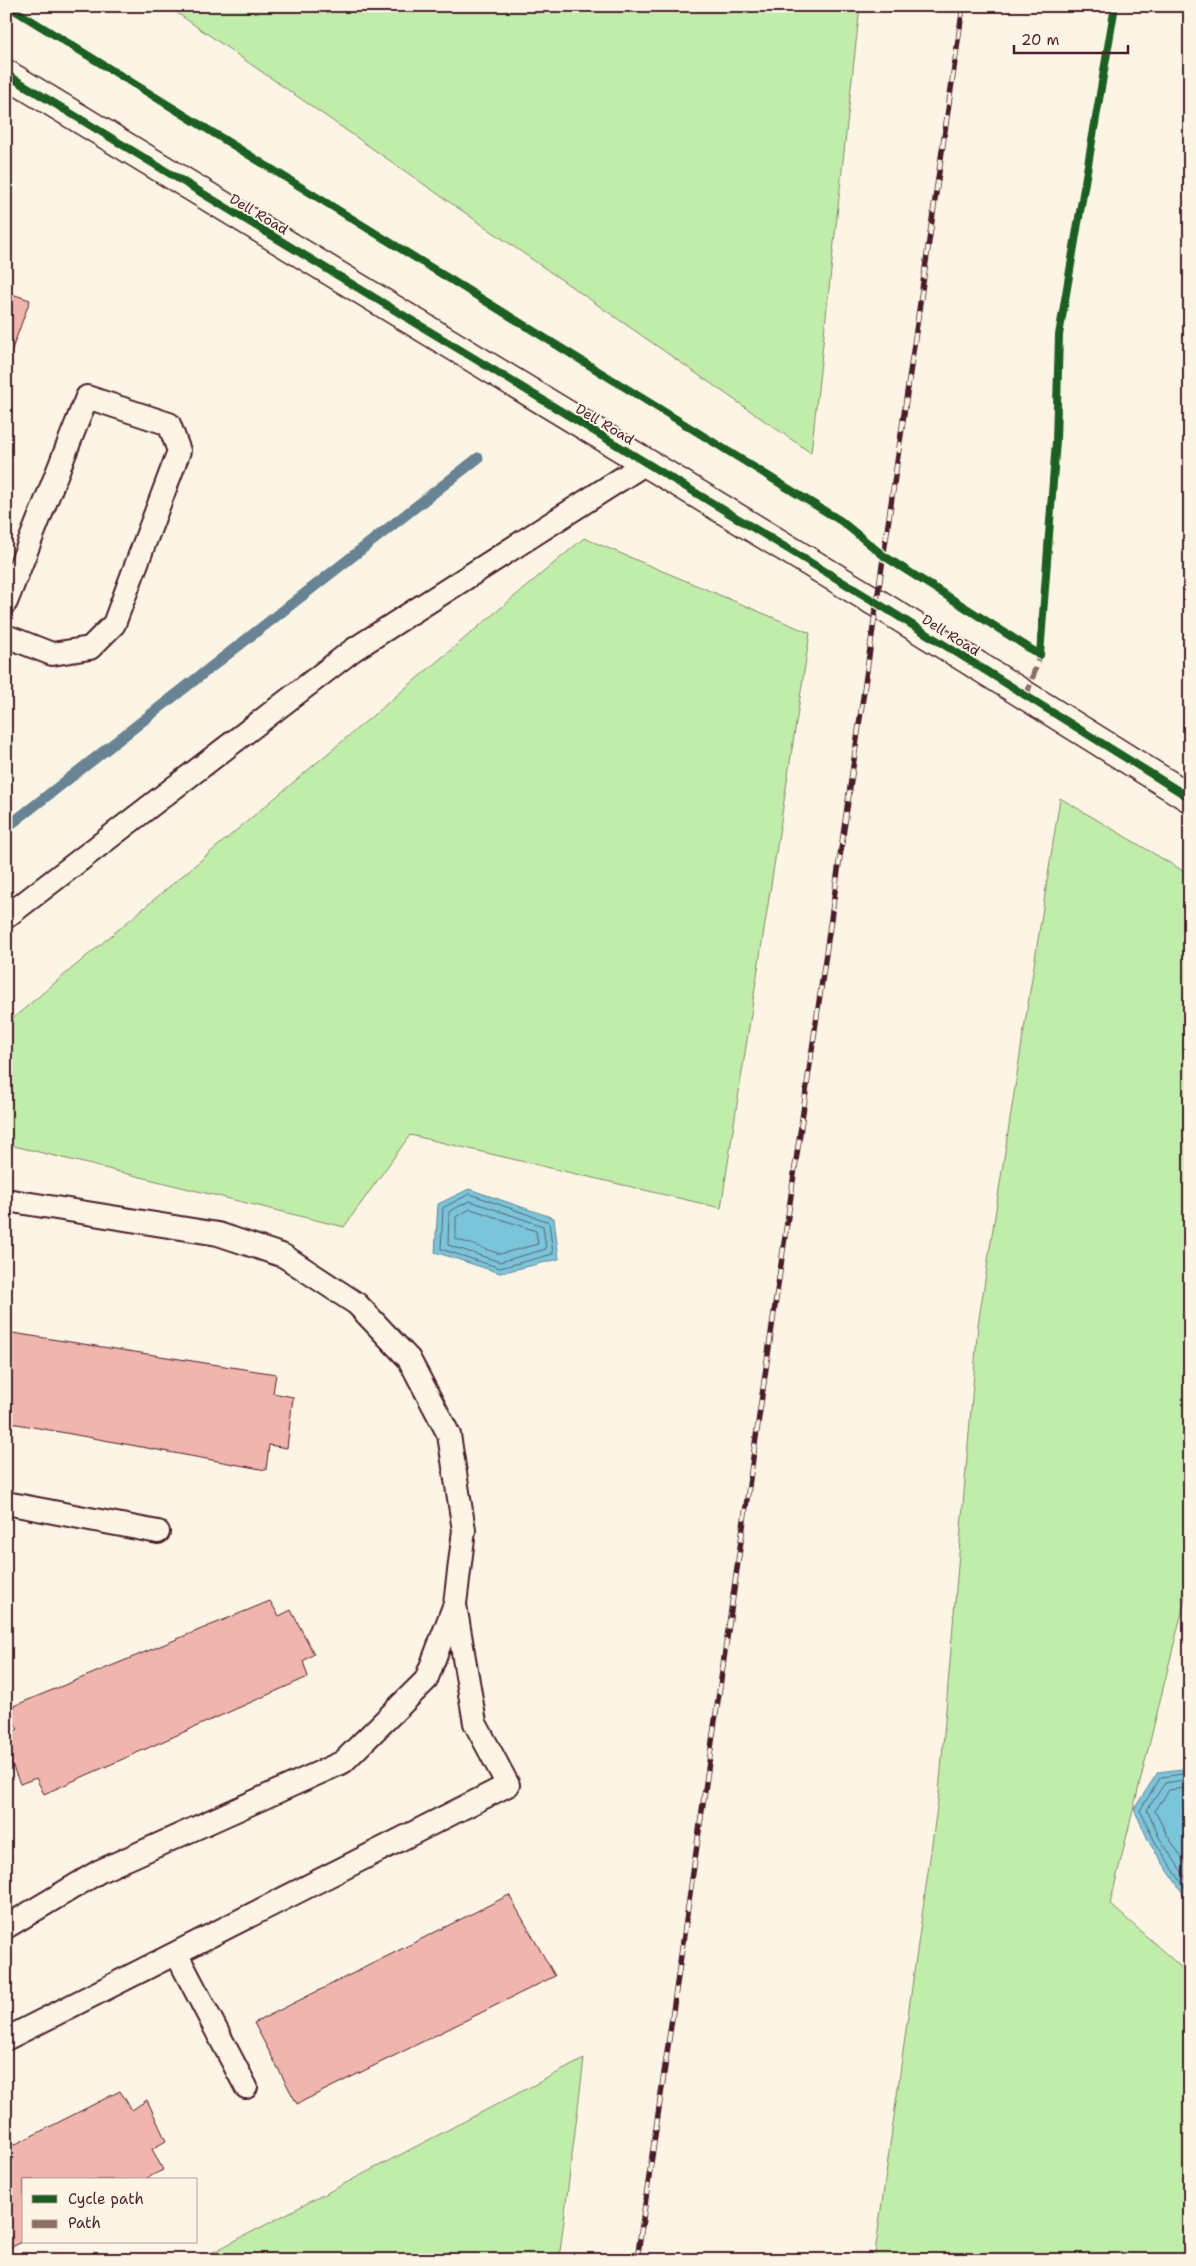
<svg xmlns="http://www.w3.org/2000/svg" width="1196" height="2266" viewBox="0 0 1196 2266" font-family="'Shantell Sans',sans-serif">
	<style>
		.green { fill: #c1edaa; stroke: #86866a }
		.water { fill: #7ac5da; stroke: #678394 }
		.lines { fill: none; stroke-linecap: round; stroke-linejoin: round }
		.shore { stroke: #5d6171; stroke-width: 1 }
		.stream { stroke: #678394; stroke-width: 11 }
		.building { fill: #f0b5ad; stroke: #4a1f2b }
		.service-casing { stroke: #4a1f2b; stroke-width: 26 }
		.minor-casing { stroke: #4a1f2b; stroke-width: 31 }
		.service { stroke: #fcf5e5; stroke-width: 22 }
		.minor { stroke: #fcf5e5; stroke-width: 28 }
		.rail-casing { stroke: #4a1f2b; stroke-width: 5.5 }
		.rail { stroke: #fcf5e5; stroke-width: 4; stroke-dasharray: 11; stroke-linecap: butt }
		.quiet { stroke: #8d6e63; stroke-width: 6; stroke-dasharray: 12 6; stroke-linecap: butt }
		.cycleway-casing { stroke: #fcf5e5; stroke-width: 11 }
		.cycleway { stroke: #1b5e20; stroke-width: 8 }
		.labels { text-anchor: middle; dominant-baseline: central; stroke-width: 4; stroke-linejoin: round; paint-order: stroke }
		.street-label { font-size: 14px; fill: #4a1f2b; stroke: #fcf5e5 }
	</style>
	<rect width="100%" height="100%" fill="#fcf5e5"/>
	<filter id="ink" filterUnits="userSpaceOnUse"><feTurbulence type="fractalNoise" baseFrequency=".02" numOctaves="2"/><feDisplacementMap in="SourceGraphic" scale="10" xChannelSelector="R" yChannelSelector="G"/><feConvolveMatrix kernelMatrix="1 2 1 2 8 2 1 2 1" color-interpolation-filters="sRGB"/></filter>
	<g filter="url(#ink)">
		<path class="green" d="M167,6H860L811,453Z
			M584,538L810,633L721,1208L410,1135L344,1227L6,1144V1024Z
			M1060,798L1190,875V1579L1110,1904L1190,1975V2260H874L939,1793L978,1325Z
			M584,2059L559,2260H198Z"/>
		<path class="water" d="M469,1189L554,1218L559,1259L500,1273L435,1252L438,1204Z
			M1190,1768V1904L1150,1844L1134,1809L1158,1772Z"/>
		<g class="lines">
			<path class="shore" d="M470,1194L549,1222L553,1254L500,1268L441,1249L443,1208Z
				M470,1201L543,1226L546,1249L500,1262L448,1245L449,1212Z
				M471,1209L536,1231L538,1244L500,1254L456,1239V1217Z
				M1190,1773L1161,1777L1140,1810L1155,1842L1190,1895
				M1190,1779L1165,1783L1147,1810L1160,1839L1190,1884
				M1190,1787L1169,1790L1155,1811L1167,1835L1190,1870"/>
			<path class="stream" d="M6,828L478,458"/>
		</g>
		<path class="building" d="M6,292L30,300L6,366Z
			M6,1332L276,1374L273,1393L293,1397L287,1448L269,1445L266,1470L6,1422Z
			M270,1601L279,1616L291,1610L314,1654L303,1661L308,1677L44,1794L36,1778L20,1784L6,1750V1736L18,1729L6,1712V1709Z
			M509,1895L555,1976L297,2104L254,2023Z
			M120,2091L132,2110L147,2100L166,2141L152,2149L163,2170L143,2180H24V2241L6,2250V2149Z"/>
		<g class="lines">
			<defs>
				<path id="service" d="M6,602L87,397L169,424L179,451L114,624L90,648L52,654L6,636
					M6,917L353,650L646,463
					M6,1200L218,1234L284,1256L357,1304L409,1359L449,1435L464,1530L455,1604L426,1680L343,1762L100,1871L6,1927
					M6,1503L158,1532
					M176,1953L246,2087
					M6,2039L508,1785L475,1723L455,1605"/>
				<path id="minor" d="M6,74L877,603L1190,798"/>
			</defs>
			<use href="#service" class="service-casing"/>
			<use href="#minor" class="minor-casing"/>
			<use href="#service" class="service"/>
			<use href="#minor" class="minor"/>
			<defs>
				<path id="rail" d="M637,2260L963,6"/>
			</defs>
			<use href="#rail" class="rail-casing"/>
			<use href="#rail" class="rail"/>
			<path class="quiet" d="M1026,696L1040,655"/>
			<defs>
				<path id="cycleway" d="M8,6L841,521L884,556L1040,655L1056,441L1059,335L1115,6
					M6,74L877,603L1190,798"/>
			</defs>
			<use href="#cycleway" class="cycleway-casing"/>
			<use href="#cycleway" class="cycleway"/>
		</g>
	</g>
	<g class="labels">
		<g class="street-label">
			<text transform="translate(259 214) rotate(31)">Dell Road</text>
			<text transform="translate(605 424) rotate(31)">Dell Road</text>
			<text transform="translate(951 635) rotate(32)">Dell Road</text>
		</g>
	</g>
	<rect width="1196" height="2266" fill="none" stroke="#fcf5e5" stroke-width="25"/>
	<rect x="12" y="12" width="1171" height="2241" fill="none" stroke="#4a1f2b" stroke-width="2" filter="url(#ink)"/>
	<rect x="22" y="2178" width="175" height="65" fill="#fcf5e5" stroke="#b59f9b"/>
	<rect x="32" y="2195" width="25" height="8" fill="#1b5e20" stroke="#b59f9b"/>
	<text x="68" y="2204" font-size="15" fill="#4a1f2b">Cycle path</text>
	<rect x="32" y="2220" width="25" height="8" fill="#8d6e63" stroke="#b59f9b"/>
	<text x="68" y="2228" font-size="15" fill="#4a1f2b">Path</text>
	<path d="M1014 45v8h114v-8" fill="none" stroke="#4a1f2b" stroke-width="2.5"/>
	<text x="1021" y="45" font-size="15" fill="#4a1f2b" stroke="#fcf5e5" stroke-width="4" paint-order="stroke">20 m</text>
</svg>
